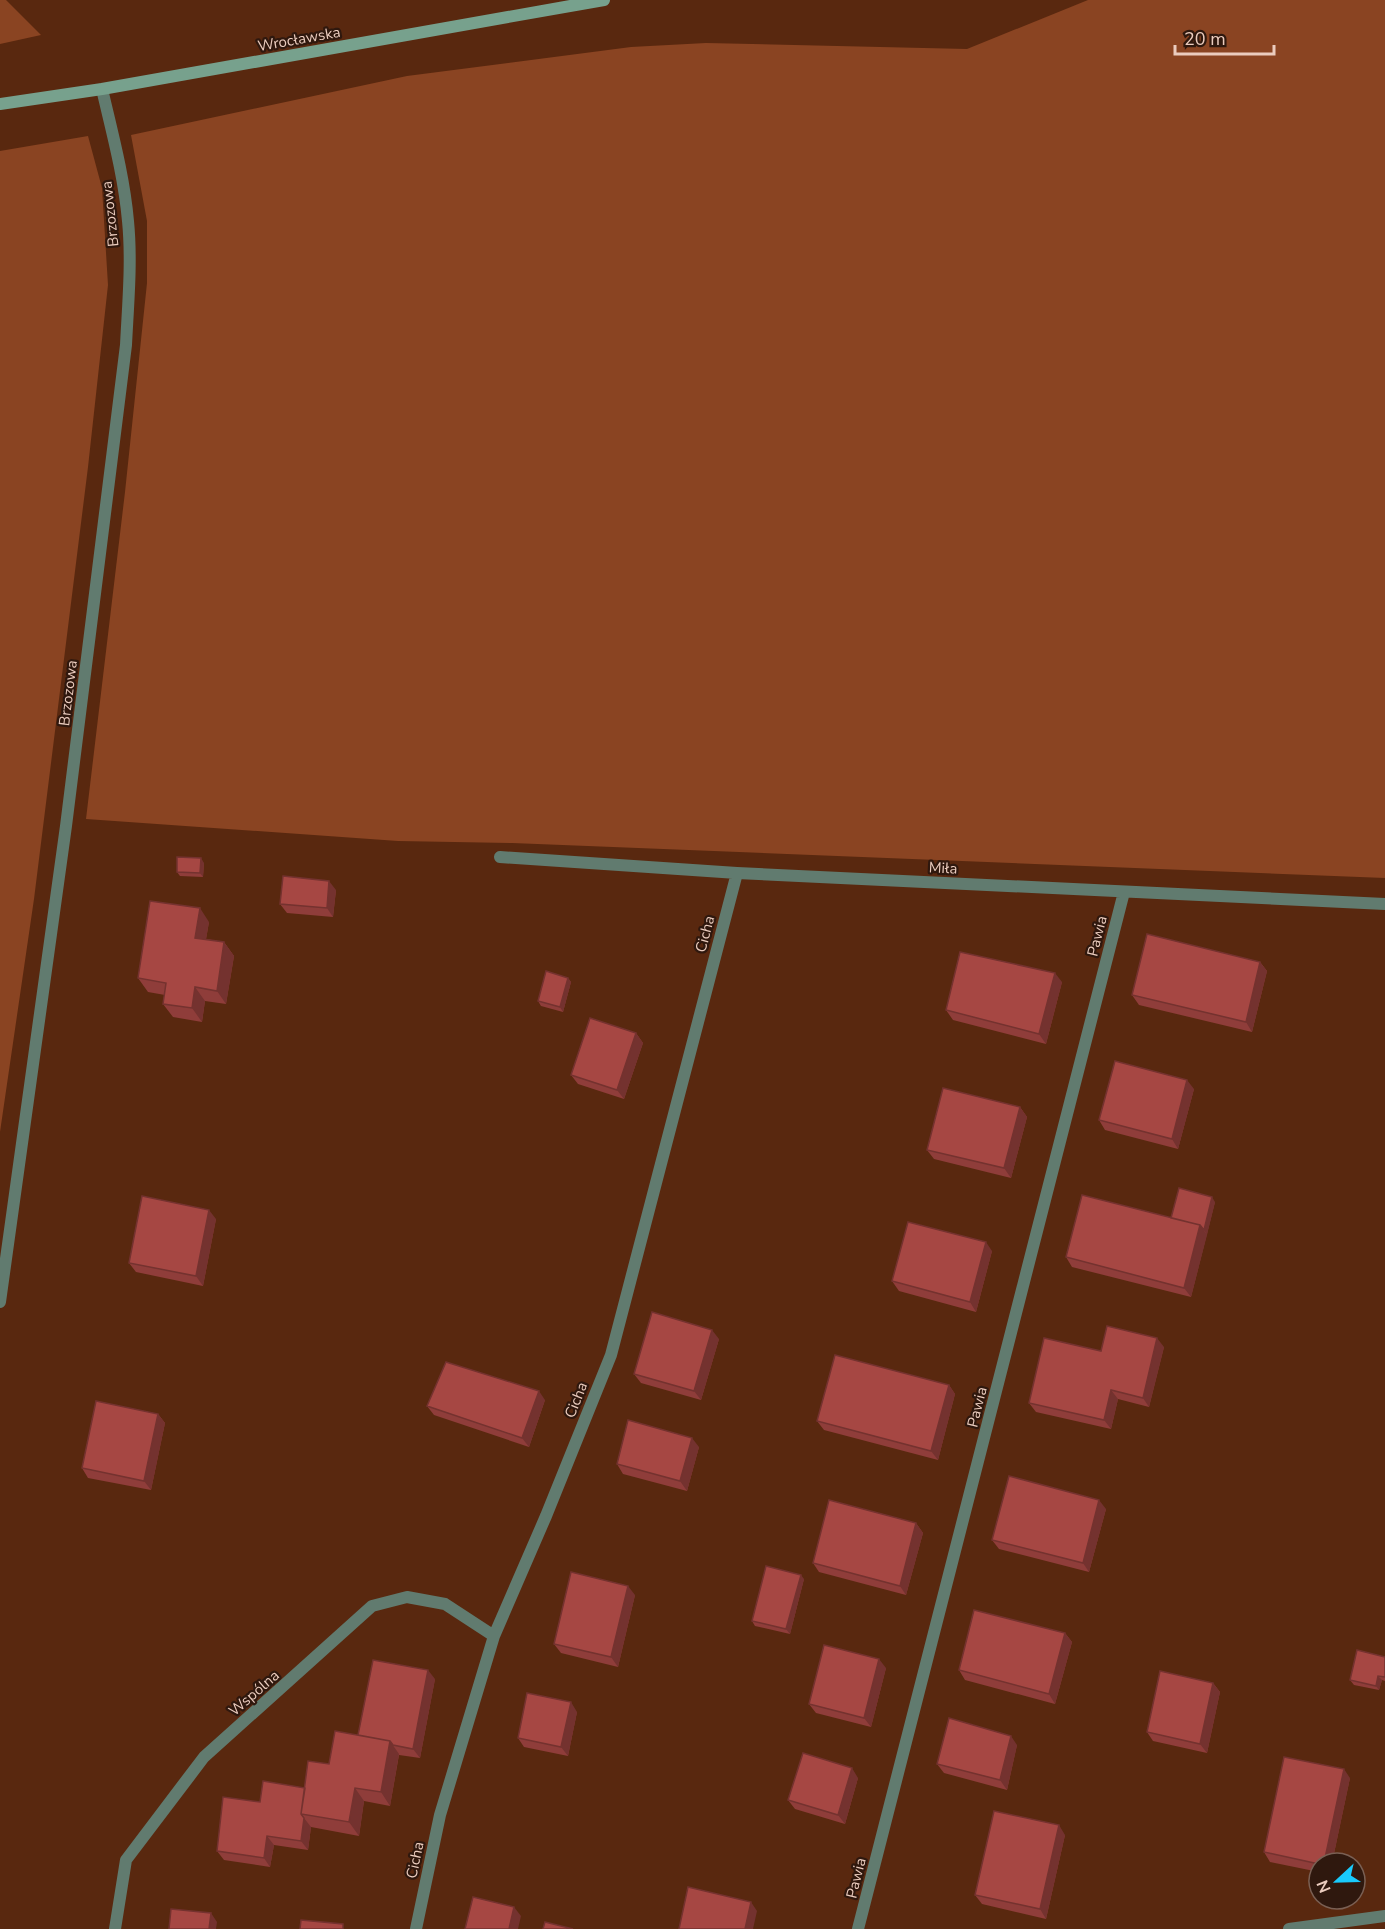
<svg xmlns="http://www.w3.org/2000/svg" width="1385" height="1929" viewBox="0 0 1385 1929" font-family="'Nunito Sans',sans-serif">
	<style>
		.green { fill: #8a4422 }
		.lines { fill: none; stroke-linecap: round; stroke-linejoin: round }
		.minor { stroke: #617b6f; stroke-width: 12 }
		.secondary { stroke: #77a18d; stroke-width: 12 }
		.wall { fill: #8f3d3a }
		.shaded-wall { fill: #74322f }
		.building { fill: #a64743; stroke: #74322f; stroke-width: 1.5 }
		.labels { text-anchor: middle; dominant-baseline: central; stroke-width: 4.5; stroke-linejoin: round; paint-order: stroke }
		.street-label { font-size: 15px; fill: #ebccbe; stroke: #2f180e }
	</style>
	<rect width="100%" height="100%" fill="#59280f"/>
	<path class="green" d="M0,0H6L41,35L0,44Z
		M1088,0H1385V878L512,843L398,841L86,819L125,492L147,283V221L131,135L407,76L631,47L706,43L967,49Z
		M88,136L102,188L108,285L88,467L34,899L0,1132V151Z"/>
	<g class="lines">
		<path class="minor" d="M500,857L737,873L1385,904
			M0,1302L66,826L126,345C128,304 132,262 128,221C124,176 112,132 102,89
			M115,1929L126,1860L204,1757L372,1606L407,1597L445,1604L494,1636
			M416,1929L440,1815L494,1636L546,1516L611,1355L737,873
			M858,1929L1124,892
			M1289,1929L1385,1916"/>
		<path class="secondary" d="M0,104L102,89L604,0"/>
	</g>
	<path class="wall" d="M204,863L203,877L180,876L177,872Z
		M336,890L333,917L287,913L280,904Z
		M209,922L206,939L224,942L234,956L226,1004L205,1001L202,1022L173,1017L163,1004L165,995L148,992L138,978Z
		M1260,962L1267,971L1252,1032L1139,1005L1132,995Z
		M568,978L571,982L563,1012L541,1006L538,1001Z
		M1062,982L1046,1044L953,1020L946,1010Z
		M636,1033L643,1043L624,1099L578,1084L571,1075Z
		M1194,1089L1178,1149L1105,1130L1099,1120Z
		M1020,1107L1027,1117L1011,1178L934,1159L927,1150Z
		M1215,1202L1191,1297L1072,1267L1066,1257Z
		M216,1219L203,1286L136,1272L129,1263Z
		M992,1251L976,1312L899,1291L892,1281Z
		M719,1339L701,1400L641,1383L634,1374Z
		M1164,1347L1149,1407L1118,1399L1111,1429L1036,1412L1029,1403L1101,1351Z
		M949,1385L955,1394L938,1460L824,1430L817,1421Z
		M545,1400L529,1447L434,1415L427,1406Z
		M158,1414L165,1423L151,1490L88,1478L82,1468Z
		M699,1447L687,1491L623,1474L617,1464Z
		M1106,1509L1089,1572L999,1549L992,1540Z
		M916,1523L923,1533L906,1595L819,1572L813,1563Z
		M804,1579L790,1634L755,1626L752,1621Z
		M635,1595L618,1667L561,1653L554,1644Z
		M1065,1633L1072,1642L1055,1704L965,1680L959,1670Z
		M1385,1657V1681L1382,1680L1379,1690L1354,1685L1350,1680Z
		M886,1668L871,1727L816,1713L809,1704Z
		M435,1679L420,1758L399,1755L390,1806L364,1801L359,1836L311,1827L308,1850L274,1845L270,1867L224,1860L217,1851L260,1802L305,1788L358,1735Z
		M1213,1683L1220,1692L1207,1753L1153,1741L1147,1732Z
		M577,1712L568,1756L524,1747L518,1738Z
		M1017,1745L1007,1790L944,1773L937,1764Z
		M858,1778L845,1824L795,1809L788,1800Z
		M1350,1778L1332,1863H1319V1872L1270,1862L1264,1852Z
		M1065,1835L1046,1919L982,1904L975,1895Z"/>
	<path class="shaded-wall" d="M201,858L204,863L203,877L200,873Z
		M329,881L336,890L333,917L327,908Z
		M200,908L209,922L204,951L195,938Z
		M224,942L234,956L226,1004L217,991Z
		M1260,962L1267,971L1252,1032L1246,1022Z
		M1055,973L1062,982L1046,1044L1039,1034Z
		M568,978L571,982L563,1012L560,1007Z
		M195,987L205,1001L202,1022L192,1008Z
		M636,1033L643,1043L624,1099L617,1090Z
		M1187,1080L1194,1089L1178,1149L1172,1139Z
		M1020,1107L1027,1117L1011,1178L1004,1168Z
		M1212,1197L1215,1202L1207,1235L1204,1230Z
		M209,1210L216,1219L203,1286L196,1276Z
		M1200,1225L1207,1235L1191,1297L1184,1288Z
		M986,1242L992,1251L976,1312L970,1302Z
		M712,1330L719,1339L701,1400L694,1391Z
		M1157,1338L1164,1347L1149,1407L1143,1398Z
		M949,1385L955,1394L938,1460L931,1451Z
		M1111,1390L1118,1399L1111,1429L1104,1420Z
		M539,1391L545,1400L529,1447L522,1438Z
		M158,1414L165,1423L151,1490L144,1481Z
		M692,1438L699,1447L687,1491L680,1481Z
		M1099,1500L1106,1509L1089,1572L1083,1563Z
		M916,1523L923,1533L906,1595L900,1586Z
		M801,1575L804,1579L790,1634L786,1629Z
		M628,1586L635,1595L618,1667L611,1657Z
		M1065,1633L1072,1642L1055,1704L1049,1694Z
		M879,1659L886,1668L871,1727L864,1718Z
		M428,1670L435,1679L420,1758L413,1749Z
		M1378,1676L1382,1680L1379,1690L1376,1686Z
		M1213,1683L1220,1692L1207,1753L1200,1744Z
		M571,1702L577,1712L568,1756L561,1747Z
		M1011,1736L1017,1745L1007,1790L1000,1780Z
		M390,1741L399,1754L390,1806L381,1792Z
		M852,1768L858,1778L845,1824L838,1815Z
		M1344,1769L1350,1778L1332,1863H1324Z
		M355,1788L364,1801L359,1836L349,1822Z
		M304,1818L311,1827L308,1850L301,1841Z
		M1059,1825L1065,1835L1046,1919L1040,1909Z
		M267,1836L274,1845L270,1867L264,1858Z
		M751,1902L757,1911L753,1929H745Z
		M514,1907L521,1916L518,1929H509Z
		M211,1913L217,1922L216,1929H209Z"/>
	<path class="building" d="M177,857L201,858L200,873L177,872Z
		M283,876L329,881L327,908L280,904Z
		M150,901L200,908L195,938L224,942L217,991L195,987L192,1008L163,1004L166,983L138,978Z
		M1147,934L1260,962L1246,1022L1132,995Z
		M960,952L1055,973L1039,1034L946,1010Z
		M546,971L568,978L560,1007L538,1001Z
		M590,1018L636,1033L617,1090L571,1075Z
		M1115,1061L1187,1080L1172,1139L1099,1120Z
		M943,1088L1020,1107L1004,1168L927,1150Z
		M1179,1188L1212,1197L1204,1230L1200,1225L1171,1218Z
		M1082,1195L1200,1225L1184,1288L1066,1257Z
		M142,1196L209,1210L196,1276L129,1263Z
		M908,1222L986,1242L970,1302L892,1281Z
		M652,1312L712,1330L694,1391L634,1374Z
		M1107,1326L1157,1338L1143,1398L1111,1390L1104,1420L1029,1403L1044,1338L1101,1351Z
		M835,1355L949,1385L931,1451L817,1421Z
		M446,1362L539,1391L522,1438L427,1406Z
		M96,1401L158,1414L144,1481L82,1468Z
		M628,1420L692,1438L680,1481L617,1464Z
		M1009,1476L1099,1500L1083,1563L992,1540Z
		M829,1500L916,1523L900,1586L813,1563Z
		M766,1566L801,1575L786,1629L752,1621Z
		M571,1572L628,1586L611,1657L554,1644Z
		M974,1610L1065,1633L1049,1694L959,1670Z
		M824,1645L879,1659L864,1718L809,1704Z
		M1357,1650L1385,1657V1677L1378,1676L1376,1686L1350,1680Z
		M373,1660L428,1670L413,1749L393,1745L390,1741L358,1735Z
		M1160,1671L1213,1683L1200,1744L1147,1732Z
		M527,1693L571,1702L561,1747L518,1738Z
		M949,1718L1011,1736L1000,1780L937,1764Z
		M335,1731L390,1741L381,1792L355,1788L349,1822L301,1814L308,1761L329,1764Z
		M803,1753L852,1768L838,1815L788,1800Z
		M1284,1757L1344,1769L1324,1863H1319V1864L1264,1852Z
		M263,1781L305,1788L301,1814L304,1818L301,1841L267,1836L264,1858L217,1851L223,1797L260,1802Z
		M994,1811L1059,1825L1040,1909L975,1895Z
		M688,1887L751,1902L745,1929H679Z
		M473,1897L514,1907L509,1929H465Z
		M171,1909L211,1913L209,1929H169Z
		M301,1920L343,1924V1929H300Z
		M545,1922L573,1929H543Z"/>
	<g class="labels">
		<g class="street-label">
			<text transform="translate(299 39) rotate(-10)">Wrocławska</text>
			<text transform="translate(110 214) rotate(-96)">Brzozowa</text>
			<text transform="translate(68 693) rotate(-83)">Brzozowa</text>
			<text transform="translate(943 868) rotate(3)">Miła</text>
			<text transform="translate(705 934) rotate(-75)">Cicha</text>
			<text transform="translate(1097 936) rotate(-76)">Pawia</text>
			<text transform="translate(576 1400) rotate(-68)">Cicha</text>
			<text transform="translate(977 1407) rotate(-76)">Pawia</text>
			<text transform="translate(254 1693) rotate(-41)">Wspólna</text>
			<text transform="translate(415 1860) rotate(-78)">Cicha</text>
			<text transform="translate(856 1878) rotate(-76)">Pawia</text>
		</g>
	</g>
	<g transform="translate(1337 1881) rotate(248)"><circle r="28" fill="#2f180e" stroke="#7a6054" stroke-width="1.5"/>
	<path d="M0-4.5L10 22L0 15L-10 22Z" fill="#19cafc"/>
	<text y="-9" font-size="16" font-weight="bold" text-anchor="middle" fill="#ebccbe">N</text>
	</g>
	<path d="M1175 45v9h99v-9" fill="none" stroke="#ebccbe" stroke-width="3"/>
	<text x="1184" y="45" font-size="18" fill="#ebccbe" stroke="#2f180e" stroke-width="4.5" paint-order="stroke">20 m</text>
</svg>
